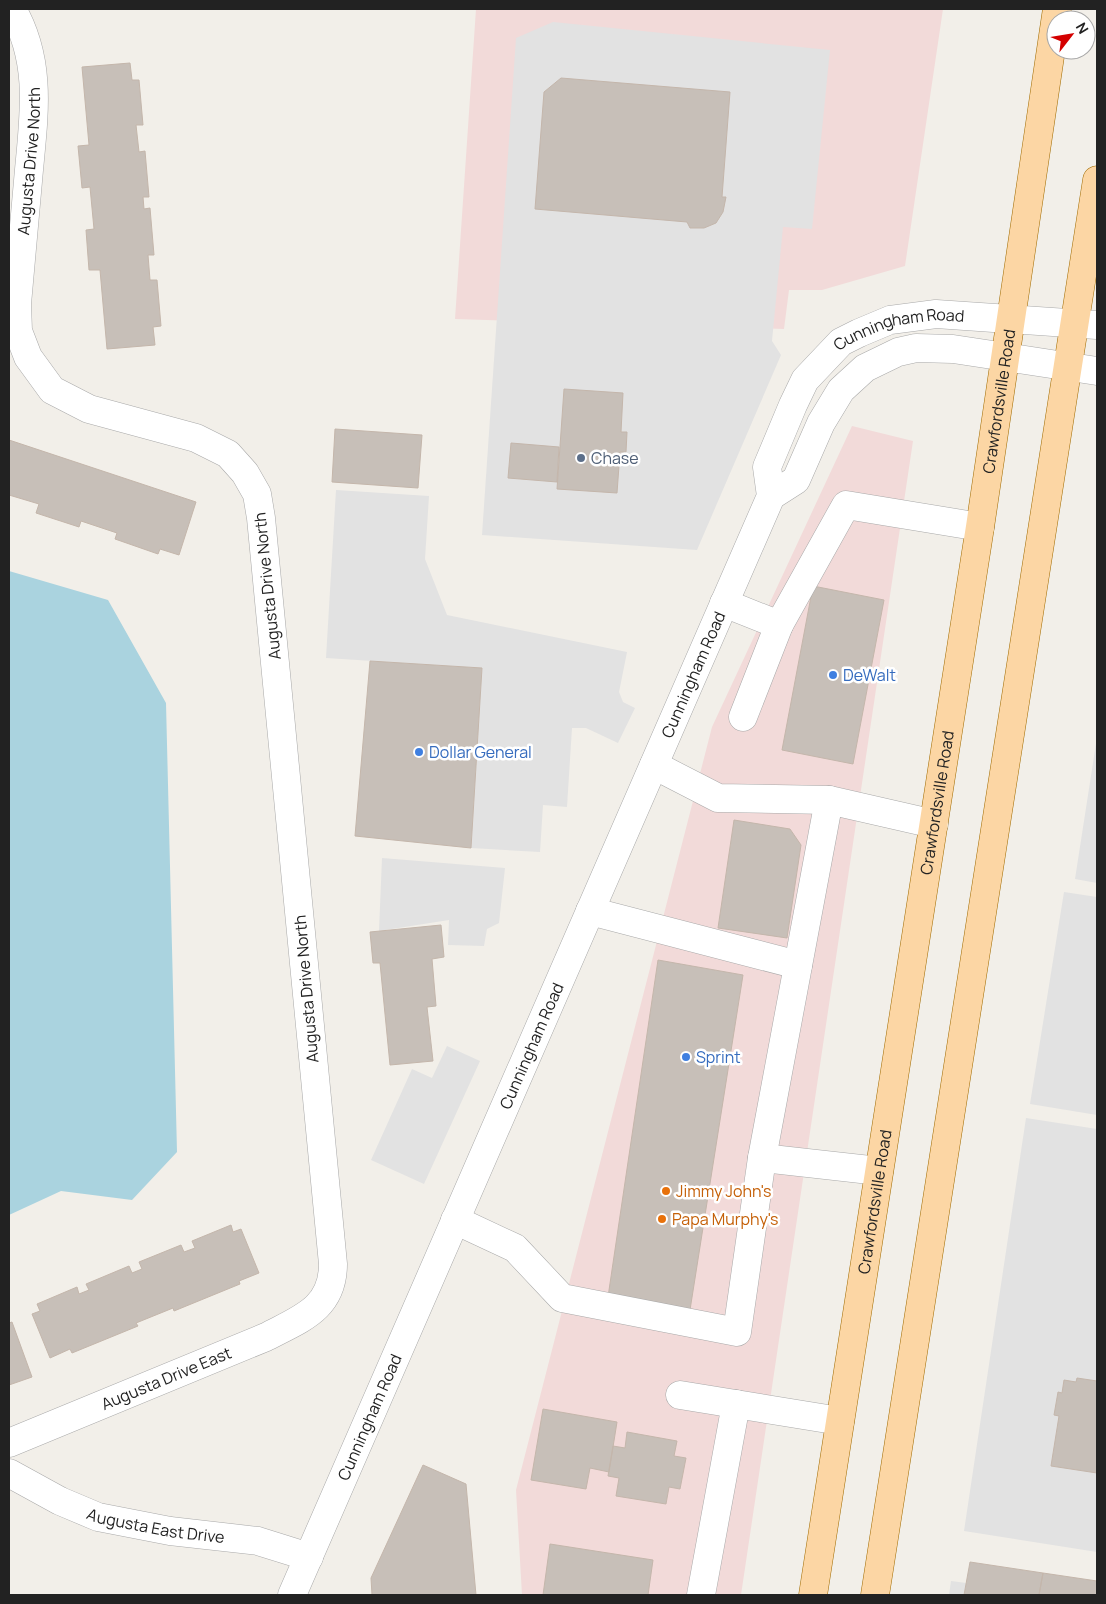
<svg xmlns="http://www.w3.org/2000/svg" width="1106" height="1604" viewBox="0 0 1106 1604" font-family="Manrope,sans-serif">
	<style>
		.commercial { fill: #f2dad9 }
		.parking { fill: #e2e2e2 }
		.water { fill: #aad3df }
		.building { fill: #c7bfb8; stroke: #c4b6ab }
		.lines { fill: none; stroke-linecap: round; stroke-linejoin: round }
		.minor-casing { stroke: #a9a9a9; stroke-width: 29 }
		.major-casing { stroke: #a06b00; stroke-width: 29 }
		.minor { stroke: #fff; stroke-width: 28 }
		.major { stroke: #fcd6a4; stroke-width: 28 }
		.service-dot { fill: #5c6f8a; stroke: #fff; stroke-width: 2 }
		.shop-dot { fill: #3f7fe0; stroke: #fff; stroke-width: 2 }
		.food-dot { fill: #e8710a; stroke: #fff; stroke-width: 2 }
		.labels { text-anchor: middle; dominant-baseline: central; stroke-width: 5; stroke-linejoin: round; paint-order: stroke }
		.street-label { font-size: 16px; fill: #222; stroke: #fff }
		.service-label { font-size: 16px; fill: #4e5e75; stroke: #fff; text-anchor: start }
		.shop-label { font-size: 16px; fill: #366cbe; stroke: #fff; text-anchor: start }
		.food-label { font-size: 16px; fill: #c56008; stroke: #fff; text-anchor: start }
	</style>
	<rect width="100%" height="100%" fill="#f2efe9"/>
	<path class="commercial" d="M476,9H943L905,266L822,290H789L784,329L455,319Z
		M852,426L913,441L741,1595H522L516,1490L712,727Z"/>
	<path class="parking" d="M553,22L830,50L812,229L783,227L772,341L781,355L697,550L482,535L516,38Z
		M336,490L429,496L425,559L447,615L627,652L619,692L623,702L635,708L618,743L586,728H572L567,807L543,805L540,852L471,848L482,668L326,658Z
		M1097,737V883L1075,879Z
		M382,858L505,868L499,923L487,929L484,946L448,945L449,920L379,931Z
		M1064,892L1097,897V1115L1030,1104Z
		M447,1046L480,1061L424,1184L371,1160L412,1069L432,1078Z
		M1026,1118L1097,1129V1552L964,1531Z
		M951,1581L966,1583L964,1595H949Z"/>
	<path class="water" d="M9,571L108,600L166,703L177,1152L132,1200L61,1191L9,1215Z"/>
	<path class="building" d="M130,63L132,80H139L143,125H136L139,152L145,151L149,197H143L144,209L150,208L154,255H148L150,280H157L161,326L153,327L155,345L107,349L100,270H89L86,230L94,229L90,187L82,188L78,146L89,145L82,67Z
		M561,78L730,92L722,197H726L723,212L716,223L704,228H690L687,222L535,209L544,92Z
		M564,389L623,393L621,432H627L626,452H620L617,493L557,489Z
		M335,429L422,435L418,488L332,482Z
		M9,440L196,502L179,555L160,549L158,554L115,539L117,533L81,521L79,527L36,513L39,504L9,495Z
		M511,443L559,447L557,482L508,478Z
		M813,586L884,600L853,764L782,750Z
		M370,661L482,668L471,848L355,836Z
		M734,820L790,829L801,845L787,938L718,928Z
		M441,925L444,957L432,959L436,1006L427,1007L433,1061L390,1065L380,963H373L370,932Z
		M658,960L743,975L690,1310L608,1297Z
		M231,1225L233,1232L241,1229L259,1273L239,1281L240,1284L174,1311L173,1308L136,1323L138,1326L72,1353L70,1349L50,1358L32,1314L40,1311L37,1304L77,1287L79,1294L89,1290L86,1284L129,1266L132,1273L142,1269L139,1262L181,1245L184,1252L195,1248L192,1241Z
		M12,1322L32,1377L9,1385V1323Z
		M1077,1378L1097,1381V1473L1051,1466L1059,1416L1054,1415L1058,1392L1062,1393L1064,1380L1076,1382Z
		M543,1409L617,1422L609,1472L590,1468L586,1489L531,1480Z
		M627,1432L677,1441L674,1456L686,1458L680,1489L669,1487L666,1504L616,1496L619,1478L608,1476L613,1446L625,1448Z
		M423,1465L466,1484L476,1595H372L371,1578Z
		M550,1544L653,1560L648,1595H543Z
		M970,1562L1043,1573L1039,1595H964Z
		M1043,1573L1097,1581V1595H1039Z"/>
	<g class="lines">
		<defs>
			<g id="minor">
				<path d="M771,496L796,480L821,423L841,390L865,368L898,352L916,348L953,349L1097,371"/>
				<path d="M724,603L779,625"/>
				<path d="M743,717L779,625L846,505L980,527"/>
				<path d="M654,765L718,798L829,800"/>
				<path d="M590,911L798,965"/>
				<path d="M879,1171L762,1158L829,800L934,824"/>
				<path d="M455,1220L515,1248L562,1298L737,1332L762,1158"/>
				<path d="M680,1395L840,1421"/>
				<path id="s1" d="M9,1443L266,1337C300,1319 333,1309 333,1264L261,518L257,494L245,473L228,454L196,438L89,409L52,390L28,357L18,331L17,304C21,263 24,222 28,181C33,121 44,64 12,9"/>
				<path id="s2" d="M9,1473L60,1501L98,1517L170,1531L258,1541L309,1557"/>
				<path id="s3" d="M292,1595L771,496L767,467L793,405L805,380L841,342L859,333L890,320L936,314L1097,325"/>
				<path d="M701,1595L736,1404"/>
			</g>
			<g id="major">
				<path id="s4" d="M813,1595L980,527L1057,9"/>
				<path d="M875,1595L1097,180"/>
			</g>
		</defs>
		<use href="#minor" class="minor-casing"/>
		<use href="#major" class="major-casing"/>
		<use href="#minor" class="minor"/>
		<use href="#major" class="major"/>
	</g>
	<circle class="service-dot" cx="581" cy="458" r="5"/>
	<g class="shop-dot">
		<circle cx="833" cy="675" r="5"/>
		<circle cx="419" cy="752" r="5"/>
		<circle cx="686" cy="1057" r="5"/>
	</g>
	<g class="food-dot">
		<circle cx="666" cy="1191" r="5"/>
		<circle cx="662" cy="1219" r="5"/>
	</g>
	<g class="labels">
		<g class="street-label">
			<text stroke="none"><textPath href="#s1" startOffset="1635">Augusta Drive North</textPath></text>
			<text stroke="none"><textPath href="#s3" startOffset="1436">Cunningham Road</textPath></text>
			<text stroke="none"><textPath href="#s4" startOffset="1208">Crawfordsville Road</textPath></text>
			<text transform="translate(267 586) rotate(-96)">Augusta Drive North</text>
			<text stroke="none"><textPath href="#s3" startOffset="1004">Cunningham Road</textPath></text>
			<text stroke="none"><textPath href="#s4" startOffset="802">Crawfordsville Road</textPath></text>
			<text transform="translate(306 989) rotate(-95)">Augusta Drive North</text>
			<text stroke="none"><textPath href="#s3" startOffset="599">Cunningham Road</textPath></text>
			<text stroke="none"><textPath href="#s4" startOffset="398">Crawfordsville Road</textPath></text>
			<text stroke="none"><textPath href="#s1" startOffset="170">Augusta Drive East</textPath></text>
			<text stroke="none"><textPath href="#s3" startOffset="194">Cunningham Road</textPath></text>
			<text stroke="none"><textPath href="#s2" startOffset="158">Augusta East Drive</textPath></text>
		</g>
		<g class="service-label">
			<text x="591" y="458">Chase</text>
		</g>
		<g class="shop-label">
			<text x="843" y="675">DeWalt</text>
			<text x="429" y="752">Dollar General</text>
			<text x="696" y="1057">Sprint</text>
		</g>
		<g class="food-label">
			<text x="676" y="1191">Jimmy John's</text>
			<text x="672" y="1219">Papa Murphy's</text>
		</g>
	</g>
	<rect width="1106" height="1604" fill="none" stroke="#222222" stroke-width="20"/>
	<g transform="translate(1071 35) rotate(59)"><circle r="24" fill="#ffffff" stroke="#a7a7a7"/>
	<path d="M0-4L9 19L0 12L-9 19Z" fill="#d40000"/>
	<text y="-8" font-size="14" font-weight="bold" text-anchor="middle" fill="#222222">N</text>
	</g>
</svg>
